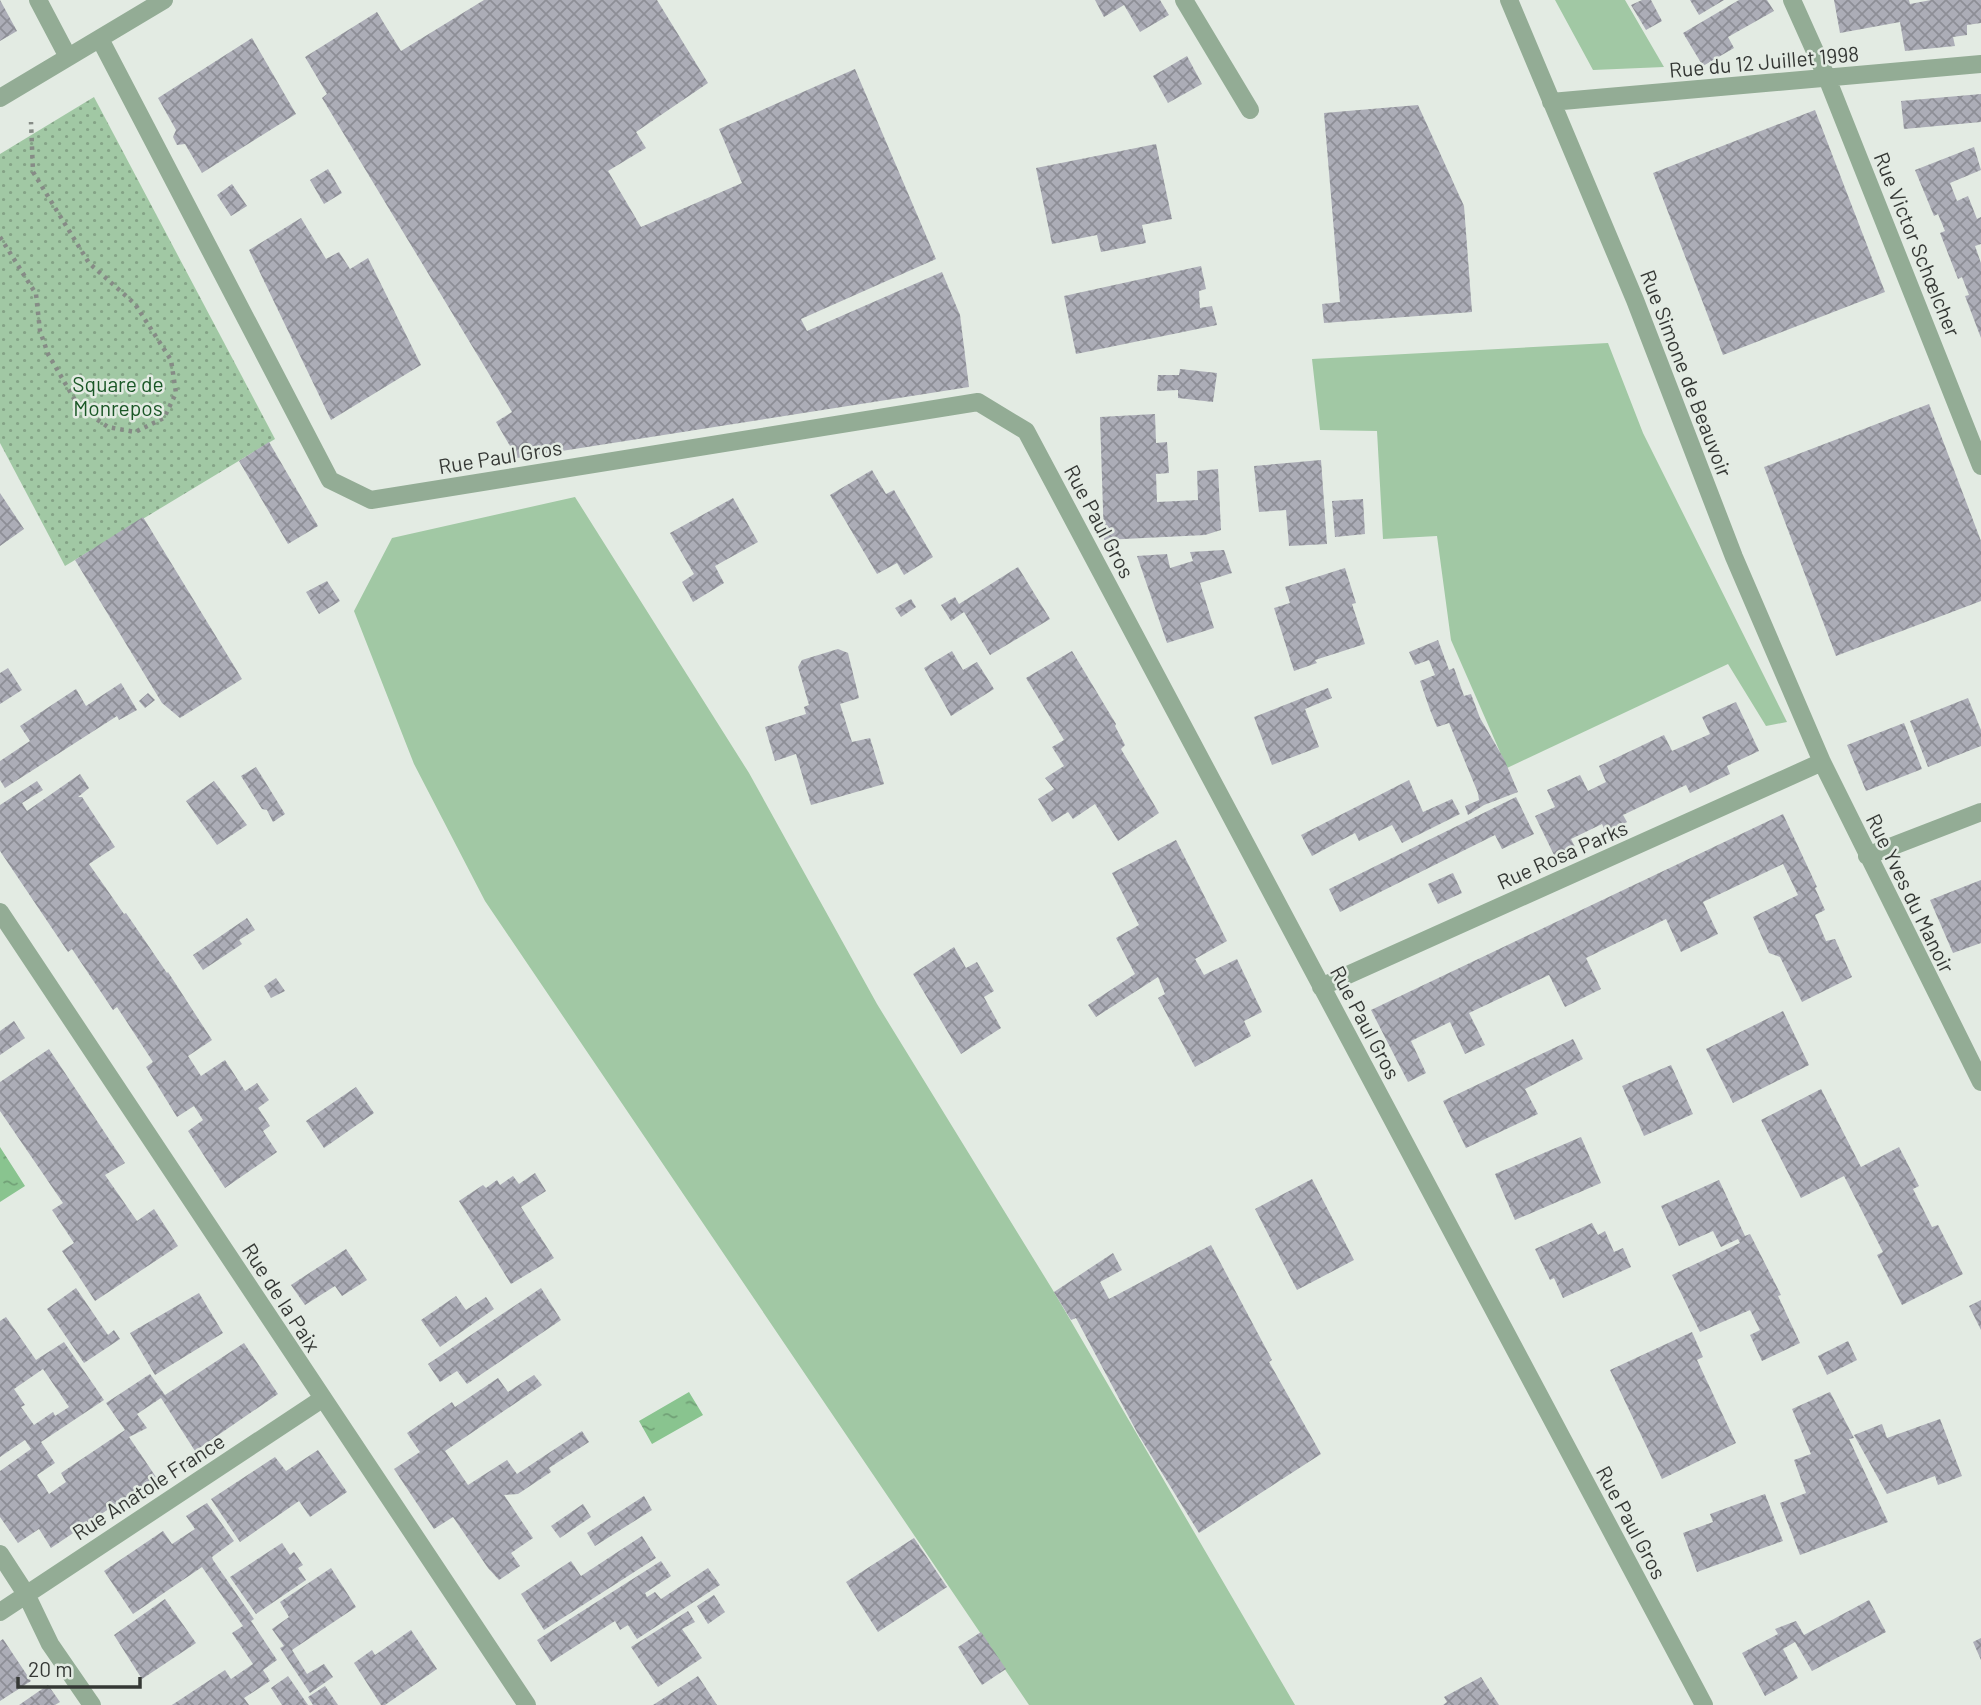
<svg xmlns="http://www.w3.org/2000/svg" width="1981" height="1705" viewBox="0 0 1981 1705" font-family="Barlow,sans-serif">
	<style>
		.grass { fill: #a1c8a4 }
		.park { fill: url(#park-dots) }
		.water { fill: url(#water-ripples) }
		.building { fill: url(#building-cross-hatch); fill-rule: evenodd }
		.lines { fill: none; stroke-linecap: round; stroke-linejoin: round }
		.path { stroke: #868b86; stroke-width: 4.5; stroke-dasharray: 3.5 5; stroke-linecap: butt }
		.minor { stroke: #93ac95; stroke-width: 18 }
		.labels { text-anchor: middle; dominant-baseline: central; stroke-width: 5; stroke-linejoin: round; paint-order: stroke }
		.street-label { font-size: 21px; fill: #353835; stroke: #e3ebe3 }
		.park-label { font-size: 21px; fill: #1a5726; stroke: #e3ebe3 }
	</style>
	<defs>
		<pattern id="park-dots" width="8" height="8" patternUnits="userSpaceOnUse" patternTransform="scale(1.75)"><rect width="8" height="8" fill="#a1c8a4"/><path d="M2 2h.1M6 6h.1" fill="none" stroke="#84a386" stroke-width="1.8" stroke-linecap="round"/></pattern>
		<pattern id="water-ripples" width="26" height="14" patternUnits="userSpaceOnUse" patternTransform="scale(1.75)"><rect width="26" height="14" fill="#89c48f"/><path d="M2 4q2-2 4 0t4 0M15 11q2-2 4 0t4 0" fill="none" stroke="#71a076"/></pattern>
		<pattern id="building-cross-hatch" width="8" height="8" patternUnits="userSpaceOnUse" patternTransform="scale(1.75)"><rect width="8" height="8" fill="#acadb7"/><path d="M0 0l8 8M0 8l8-8" fill="none" stroke="#8d8e96"/></pattern>
	</defs>
	<rect width="100%" height="100%" fill="#e3ebe3"/>
	<path class="grass" d="M1555,0H1625L1664,67L1593,70Z
		M1608,343L1643,433L1787,722L1766,726L1728,664L1507,768L1451,640L1437,536L1383,539L1377,431L1320,430L1312,359Z
		M575,497L749,773L877,1004L1054,1292L1295,1705H1029L485,901L414,764L354,611L392,538Z"/>
	<path class="park" d="M94,97L275,439L65,566L0,443V154Z"/>
	<path class="water" d="M0,1147L25,1186L0,1202Z
		M689,1392L703,1415L652,1444L639,1421Z"/>
	<path class="building" d="M0,0L17,31L0,41Z
		M484,0H657L708,83L636,132L646,148L608,171L641,227L742,183L719,129L855,69L936,259L801,319L807,331L942,272L960,315L969,387L517,458L496,422L512,412L322,98L327,94L305,57L377,12L401,51Z
		M1095,0H1160L1169,15L1140,32L1124,5L1104,17Z
		M1642,0H1651L1662,21L1646,30L1631,5Z
		M1690,0H1724L1699,15Z
		M1739,0H1767L1774,11L1728,37L1734,48L1703,66L1683,33Z
		M1834,0H1909L1910,4L1931,0H1981V23L1967,25V35L1953,37L1955,46L1905,51L1900,22L1840,33Z
		M252,38L296,114L202,173L185,144L177,145L173,137L176,130L158,98Z
		M1187,56L1202,84L1168,103L1153,76Z
		M1981,94V122L1904,129L1901,101Z
		M1418,105L1464,206L1472,312L1324,323L1322,304L1340,302L1324,113Z
		M1815,110L1885,292L1723,355L1653,173Z
		M1156,144L1172,219L1142,225L1146,243L1101,252L1097,235L1052,244L1036,168Z
		M1974,147L1981,170L1950,183L1957,201L1968,196L1977,219L1981,217V244L1975,246L1981,263V338L1965,296L1969,295L1962,277L1958,279L1940,233L1945,231L1938,214L1934,216L1915,170Z
		M328,169L342,193L324,204L310,180Z
		M232,184L247,206L231,216L217,195Z
		M301,218L326,259L339,252L350,269L368,258L421,365L331,420L249,250Z
		M1201,266L1206,289L1199,291L1200,308L1212,306L1217,325L1076,354L1064,296Z
		M1180,369L1217,373L1213,402L1178,398V390L1157,391L1158,375H1179Z
		M1929,404L1981,541V601L1836,656L1764,467Z
		M1155,414L1156,443L1167,442L1169,473L1156,474L1157,502L1198,500L1197,471L1218,469L1221,530L1205,535L1104,540L1100,417Z
		M269,442L318,526L288,544L239,461Z
		M1321,460L1327,544L1289,546L1286,510L1259,512L1254,466Z
		M872,470L886,494L894,490L933,557L904,575L897,563L877,574L830,495Z
		M0,493L24,529L0,546Z
		M733,498L758,542L715,566L724,583L693,602L682,582L694,574L670,533Z
		M1363,499L1365,534L1335,537L1332,501Z
		M143,517L242,679L180,718L162,703L75,560Z
		M1224,550L1232,573L1200,583L1214,628L1167,643L1137,556L1167,554L1170,568L1193,561L1190,552Z
		M1018,567L1050,619L990,655L964,612L951,621L941,605L955,597L959,604Z
		M1345,568L1356,603L1352,604L1365,644L1315,660L1317,663L1294,671L1274,608L1290,603L1285,587Z
		M327,581L340,601L319,614L306,592Z
		M911,599L916,607L901,617L895,608Z
		M1438,640L1449,670L1454,668L1464,696L1471,694L1480,718L1504,759L1518,792L1484,805L1468,815L1465,806L1479,800L1478,793L1449,723L1437,727L1430,710L1420,681L1435,675L1429,660L1415,665L1409,652Z
		M838,649L848,653L859,698L840,704L852,742L870,738L884,784L811,805L796,754L775,761L765,727L806,714L804,707L809,705L798,667L802,660Z
		M952,651L963,670L977,662L994,689L951,716L924,668Z
		M1072,651L1116,724L1115,726L1125,745L1121,749L1159,813L1118,841L1095,804L1073,819L1068,812L1052,822L1038,799L1054,789L1045,778L1064,766L1052,747L1064,740L1026,678Z
		M8,668L22,690L0,704V673Z
		M121,683L137,710L119,720L117,716L5,788L0,780V761L30,741L20,726L76,689L86,706Z
		M1328,688L1332,698L1305,709L1319,747L1272,765L1254,717Z
		M148,693L155,700L145,708L139,701Z
		M1968,698L1981,730V746L1928,767L1910,721Z
		M1736,702L1759,751L1727,766L1730,774L1690,793L1686,785L1623,815L1627,822L1606,833L1602,824L1571,839L1575,847L1555,857L1535,816L1555,807L1547,790L1580,775L1588,791L1606,782L1599,766L1664,735L1672,751L1710,734L1702,717Z
		M1904,723L1922,769L1866,791L1847,745Z
		M256,767L285,814L273,822L267,810L262,809L241,776Z
		M80,774L89,788L78,797H82L115,847L89,864L124,914L126,913L167,973L168,972L212,1040L188,1056L201,1076L225,1060L245,1091L257,1083L269,1100L258,1108L270,1126L263,1131L277,1152L225,1188L188,1131L203,1120L194,1106L177,1117L146,1067L153,1062L117,1007L113,1010L72,949L68,952L0,851V805L37,781L43,790L22,803L27,811Z
		M1409,780L1423,812L1452,799L1460,814L1402,843L1392,825L1359,841L1355,833L1312,856L1301,835Z
		M214,781L247,825L217,845L186,801Z
		M1516,797L1534,834L1502,849L1495,835L1340,912L1329,889Z
		M1783,814L1817,887L1815,888L1825,910L1815,915L1826,941L1835,939L1852,977L1802,1002L1780,957L1769,953L1753,917L1798,895L1783,864L1703,902L1718,934L1681,952L1666,919L1586,958L1601,989L1565,1007L1549,975L1469,1013L1485,1045L1465,1054L1450,1022L1411,1041L1426,1073L1408,1082L1371,1010Z
		M1176,840L1227,941L1195,959L1204,975L1237,959L1262,1012L1244,1021L1251,1036L1195,1067L1158,998L1165,994L1158,977L1096,1017L1088,1005L1135,974L1116,938L1139,925L1112,873Z
		M1453,873L1462,893L1438,904L1428,884Z
		M1981,880V943L1953,953L1930,900Z
		M247,918L255,930L239,940L242,944L203,970L193,955Z
		M954,947L966,968L977,962L994,991L984,997L1001,1028L961,1054L913,974Z
		M276,978L285,991L271,998L264,986Z
		M1783,1011L1809,1065L1733,1103L1706,1049Z
		M14,1021L25,1038L0,1055V1031Z
		M1573,1039L1583,1059L1525,1089L1538,1114L1466,1148L1443,1101Z
		M49,1049L125,1163L105,1175L137,1221L154,1209L178,1246L95,1301L62,1251L74,1243L52,1210L63,1203L0,1111V1082Z
		M1671,1065L1693,1114L1644,1136L1622,1086Z
		M356,1087L374,1113L324,1148L306,1121Z
		M1821,1089L1861,1167L1899,1147L1919,1186L1913,1189L1932,1227L1938,1225L1963,1274L1902,1305L1877,1255L1883,1252L1844,1176L1801,1198L1761,1120Z
		M1581,1137L1601,1183L1515,1220L1495,1174Z
		M535,1173L546,1191L521,1207L554,1258L511,1284L459,1201L483,1185L486,1188L497,1180L500,1185L513,1176L519,1184Z
		M1312,1179L1354,1260L1297,1290L1255,1209Z
		M1719,1180L1745,1236L1750,1234L1781,1295L1778,1296L1800,1343L1762,1361L1750,1335L1760,1330L1750,1310L1700,1332L1672,1275L1740,1243L1738,1239L1721,1247L1713,1231L1679,1246L1661,1206Z
		M1592,1223L1598,1235L1605,1231L1614,1252L1623,1248L1631,1267L1563,1298L1554,1278L1550,1280L1535,1249Z
		M1211,1245L1272,1360L1269,1362L1321,1454L1199,1533L1138,1434L1076,1318L1071,1320L1054,1292L1113,1253L1122,1270L1100,1282L1109,1299Z
		M346,1249L367,1280L342,1296L335,1286L305,1305L291,1285Z
		M76,1288L108,1335L114,1330L120,1339L84,1363L47,1309Z
		M541,1288L561,1320L467,1384L457,1371L440,1382L428,1364Z
		M199,1293L223,1333L155,1375L130,1333Z
		M456,1296L466,1310L486,1297L494,1309L440,1347L421,1320Z
		M1981,1300V1330L1969,1306Z
		M6,1317L36,1360L64,1342L104,1400L41,1442L55,1463L37,1475L49,1494L66,1482L61,1473L125,1430L106,1403L150,1374L165,1395L244,1343L278,1394L195,1451L161,1398L137,1414L147,1428L129,1437L156,1477L51,1548L39,1529L18,1543L0,1517V1471L31,1449L25,1440L0,1457V1321ZM43,1369L69,1407L55,1416L53,1412L34,1425L21,1407L25,1405L14,1389Z
		M1692,1332L1703,1357L1697,1360L1736,1443L1662,1479L1610,1370Z
		M1848,1341L1857,1360L1827,1375L1818,1356Z
		M534,1375L542,1385L445,1451L468,1485L507,1460L517,1474L582,1431L589,1442L549,1468L551,1472L518,1494L504,1495L533,1538L511,1553L520,1566L499,1580L488,1568L453,1517L434,1529L394,1469L420,1452L407,1433L452,1402L455,1407L498,1378L508,1392Z
		M1830,1392L1854,1438L1849,1439L1888,1522L1800,1555L1780,1503L1806,1493L1794,1460L1811,1454L1792,1409Z
		M1940,1419L1962,1476L1938,1485L1935,1476L1887,1494L1854,1435L1882,1424L1887,1438Z
		M318,1450L347,1492L310,1517L299,1501L240,1542L211,1499L275,1457L286,1471Z
		M1765,1494L1783,1541L1697,1572L1683,1533L1713,1522L1710,1514Z
		M644,1496L652,1510L595,1546L587,1533Z
		M207,1503L234,1541L212,1557L213,1560L254,1619L251,1621L277,1660L263,1670L270,1681L244,1698L249,1705H172L225,1670L231,1679L253,1664L232,1633L243,1626L202,1567L133,1614L104,1571L163,1531L172,1544L195,1529L186,1516Z
		M583,1504L591,1517L560,1538L551,1526Z
		M642,1536L656,1558L544,1630L521,1594L571,1561L581,1576Z
		M914,1538L947,1587L878,1632L846,1582Z
		M282,1543L290,1555L294,1552L303,1565L298,1568L306,1580L256,1614L230,1577Z
		M661,1561L671,1576L645,1593L647,1597L655,1592L661,1599L708,1568L720,1585L637,1639L628,1625L620,1630L615,1621L551,1662L537,1640Z
		M331,1568L356,1607L292,1650L307,1674L324,1664L333,1677L310,1693L280,1648L284,1646L272,1629L289,1617L280,1602Z
		M714,1595L725,1612L708,1624L697,1606Z
		M165,1599L196,1643L142,1679L114,1635Z
		M1869,1600L1886,1632L1812,1671L1795,1642L1783,1649L1798,1678L1765,1696L1742,1653L1778,1634L1775,1629L1796,1621L1804,1635Z
		M688,1611L695,1622L682,1629L702,1658L658,1687L631,1647Z
		M411,1630L437,1669L385,1705H381L354,1663L372,1650L375,1655Z
		M981,1632L1006,1669L982,1685L958,1647Z
		M1981,1638V1660L1973,1642Z
		M3,1639L31,1681L0,1701V1641Z
		M288,1676L308,1705H282L271,1688Z
		M698,1676L717,1705H653Z
		M1481,1677L1499,1705H1443L1447,1702L1444,1697Z
		M48,1685L60,1702L55,1705H19Z
		M325,1686L338,1705H313L308,1697Z"/>
	<g class="lines">
		<path class="path" d="M0,237L36,294L40,331L48,354L79,407L108,427L135,432L164,418L176,393L171,360L135,304L89,263L33,172L31,122"/>
		<path class="minor" d="M38,0L68,57
			M1184,0L1250,110
			M1509,0L1635,300L1734,557L1822,762L1981,1082
			M1792,0L1827,78L1981,466
			M100,39L330,480L371,500L978,402L1026,431L1704,1705
			M0,98L164,0
			M1551,102L1981,64
			M1867,856L1981,812
			M0,912L527,1705
			M1321,987L1822,762
			M0,1554L26,1594L50,1644L92,1705
			M0,1612L322,1399"/>
	</g>
	<g class="labels">
		<g class="street-label">
			<text transform="translate(1764 61) rotate(-5)">Rue du 12 Juillet 1998</text>
			<text transform="translate(1918 244) rotate(68)">Rue Victor Schœlcher</text>
			<text transform="translate(1687 373) rotate(69)">Rue Simone de Beauvoir</text>
			<text transform="translate(500 456) rotate(-9)">Rue Paul Gros</text>
			<text transform="translate(1100 521) rotate(62)">Rue Paul Gros</text>
			<text transform="translate(1562 854) rotate(-24)">Rue Rosa Parks</text>
			<text transform="translate(1911 893) rotate(64)">Rue Yves du Manoir</text>
			<text transform="translate(1366 1022) rotate(62)">Rue Paul Gros</text>
			<text transform="translate(282 1297) rotate(57)">Rue de la Paix</text>
			<text transform="translate(148 1486) rotate(-33)">Rue Anatole France</text>
			<text transform="translate(1632 1522) rotate(62)">Rue Paul Gros</text>
		</g>
		<g class="park-label">
			<text x="118" y="383">Square de<tspan x="118" dy="24">Monrepos</tspan></text>
		</g>
	</g>
	<path d="M18 1677v10h122v-10" fill="none" stroke="#353835" stroke-width="3.5"/>
	<text x="28" y="1677" font-size="21" fill="#353835" stroke="#e3ebe3" stroke-width="5" paint-order="stroke">20 m</text>
</svg>
